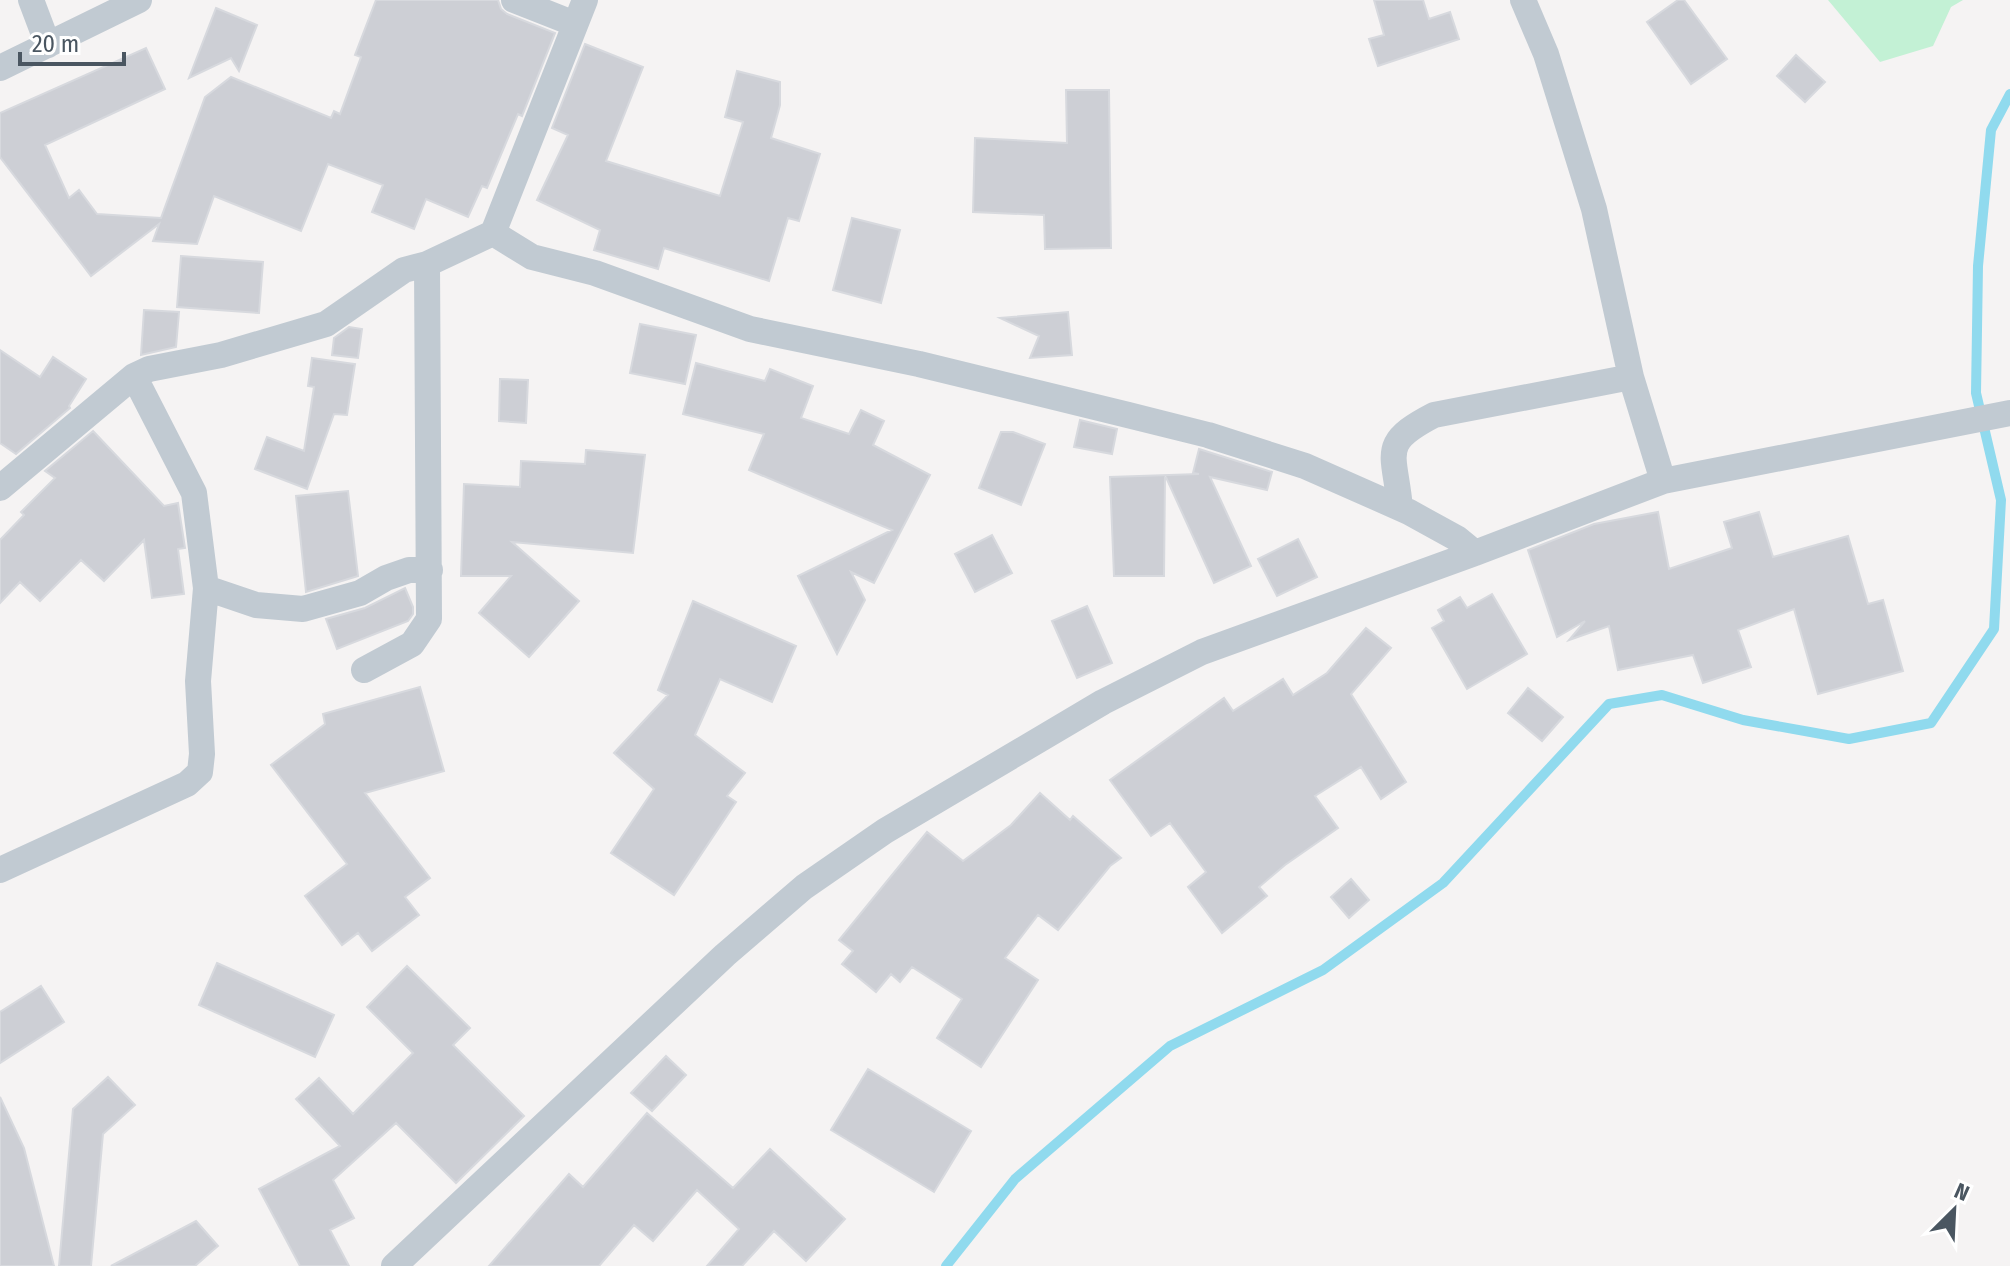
<svg xmlns="http://www.w3.org/2000/svg" width="2010" height="1266" viewBox="0 0 2010 1266" font-family="'Fira Sans Condensed',sans-serif">
	<style>
		.green { fill: #c3f1d5 }
		.lines { fill: none; stroke-linecap: round; stroke-linejoin: round }
		.stream { stroke: #90daee; stroke-width: 10 }
		.building { fill: #cdcfd5; stroke: #d7d9de; stroke-width: 2 }
		.street { stroke: #c1cad2; stroke-width: 26 }
	</style>
	<rect width="100%" height="100%" fill="#f5f3f3"/>
	<path class="green" d="M1828,0H1963L1951,7L1933,46L1880,62Z"/>
	<g class="lines">
		<path class="stream" d="M946,1266L1015,1179L1170,1046L1323,970L1443,883L1609,704L1662,695L1743,720L1849,739L1931,723L1994,629L2001,500L1976,393L1978,266L1991,130L2010,94"/>
	</g>
	<path class="building" d="M376,0H498L501,9L507,14L555,33L522,116L518,114L487,188L482,186L468,217L426,199L414,229L372,212L383,185L328,164L301,231L214,196L197,244L153,241L159,224L91,276L0,157V113L146,48L165,89L45,145L69,198L79,190L97,214L161,218L205,97L231,77L331,118L334,111L340,114L361,57L355,55Z
		M1374,0H1423L1429,19L1450,12L1459,39L1378,66L1369,39L1384,35Z
		M1678,0H1684L1727,59L1691,84L1647,22Z
		M216,8L257,25L239,71L231,58L189,78Z
		M585,44L643,67L606,161L720,196L743,122L725,117L737,71L780,82V105L771,138L820,154L799,221L788,218L769,281L664,248L658,269L594,250L600,230L537,200L568,135L552,128Z
		M1796,55L1825,82L1805,102L1777,76Z
		M1066,90H1109L1111,248L1045,249L1044,215L973,212L975,138L1067,143Z
		M852,218L900,230L881,303L833,290Z
		M181,256L263,262L259,313L177,307Z
		M144,310L179,312L176,347L141,355Z
		M1068,312L1072,355L1030,358L1039,336L1000,318Z
		M640,324L696,335L685,384L630,373Z
		M349,327L362,329L358,358L332,355L334,338Z
		M0,350L40,377L53,357L86,379L69,406L70,408L16,454L0,443Z
		M312,358L355,364L347,415L334,414L307,489L255,469L267,437L304,451L314,387L308,386Z
		M696,363L765,381L770,369L813,386L801,418L849,434L861,410L884,421L873,445L930,475L874,583L851,572L865,600L837,654L798,576L892,530L749,470L764,434L683,414Z
		M500,379L528,380L526,423L499,421Z
		M1080,420L1117,429L1112,454L1074,447Z
		M93,431L164,506L178,503L185,548L178,549L184,594L152,598L144,540L104,581L81,560L40,601L20,582L0,603V540L24,515L21,512L55,478L45,471Z
		M1001,432H1013L1045,444L1021,505L979,488Z
		M1199,449L1272,472L1267,490L1210,477L1251,566L1214,583L1165,475L1164,576H1114L1110,477L1199,474L1193,473Z
		M586,450L645,455L633,553L512,542L579,601L529,657L479,613L511,576H461L464,484L520,487L521,461L585,464Z
		M348,491L358,576L306,592L296,496Z
		M1658,512L1669,569L1732,548L1724,522L1759,512L1773,557L1848,536L1868,604L1883,600L1903,671L1818,694L1794,609L1738,630L1751,667L1703,683L1693,655L1618,670L1609,626L1569,640L1585,621L1557,637L1528,550L1594,524Z
		M992,535L1012,573L975,592L955,554Z
		M1298,539L1317,577L1277,596L1258,559Z
		M405,588L413,607V614L408,621L337,649L326,619L365,608Z
		M1492,594L1527,654L1467,689L1432,628L1444,621L1438,610L1460,597L1467,608Z
		M693,601L796,646L772,702L720,679L695,735L745,773L727,796L736,802L674,895L611,853L654,789L614,753L668,695L658,690Z
		M1087,606L1112,663L1077,678L1052,621Z
		M1366,628L1391,648L1351,694L1406,782L1381,799L1361,767L1315,796L1338,828L1285,865L1259,887L1267,896L1222,933L1188,887L1206,872L1170,823L1151,836L1110,780L1224,698L1233,711L1283,679L1293,695L1327,673Z
		M420,687L444,771L365,793L430,878L405,897L419,915L372,951L358,933L342,945L305,896L347,864L271,765L325,724L323,714Z
		M1528,688L1563,717L1542,741L1508,713Z
		M1040,793L1070,820L1073,816L1121,858L1110,866L1058,930L1038,915L1005,958L1038,980L981,1067L937,1038L962,999L912,967L900,982L891,974L876,992L842,964L853,951L839,940L927,832L963,861L1011,825Z
		M1351,879L1369,900L1349,918L1331,897Z
		M217,963L334,1015L315,1057L199,1005Z
		M407,966L470,1028L453,1045L524,1116L456,1183L396,1123L333,1180L354,1218L330,1230L349,1266H300L259,1189L340,1146L296,1099L319,1078L353,1114L413,1053L367,1007Z
		M41,986L64,1022L0,1063V1012Z
		M666,1056L686,1075L652,1111L631,1093Z
		M868,1069L971,1131L934,1192L831,1130Z
		M108,1077L135,1105L103,1134L91,1266H59L73,1109Z
		M0,1097L24,1148L54,1266H0Z
		M647,1113L733,1188L770,1149L845,1219L806,1261L774,1231L742,1266H707L739,1229L697,1190L653,1241L634,1225L599,1266H489L569,1174L583,1187Z
		M196,1221L218,1246L195,1266H111Z"/>
	<g class="lines">
		<path class="street" d="M31,0L48,45
			M514,0L575,24
			M1523,0L1546,54L1594,209L1631,377L1663,481
			M0,68L139,0
			M493,233L585,0
			M0,488L134,376L149,369L221,355L326,324L404,270L427,264L493,233L532,257L595,273L750,329L919,364L1128,415L1208,435L1305,466L1409,512L1458,539L1475,553
			M1400,508C1395,452 1378,444 1434,415L1631,377
			M206,588L256,605L303,609L360,593L386,578L409,570H430
			M364,670L412,644L429,619L427,264
			M0,870L187,784L200,772L202,754L198,681L206,588L194,493L134,376
			M394,1266L725,955L804,887L885,831L1103,702L1202,652L1475,553L1663,481L2010,413"/>
	</g>
	<g transform="translate(1954 1210) rotate(24)" stroke="#ffffff" stroke-width="6" paint-order="stroke">
	<path d="M0-6L14 30L0 20L-14 30Z" fill="#4a5661"/>
	<text y="-12" font-size="22" font-weight="bold" text-anchor="middle" fill="#4a5661">N</text>
	</g>
	<path d="M20 52v12h104v-12" fill="none" stroke="#4a5661" stroke-width="4"/>
	<text x="32" y="52" font-size="24" fill="#4a5661" stroke="#ffffff" stroke-width="6" paint-order="stroke">20 m</text>
</svg>
